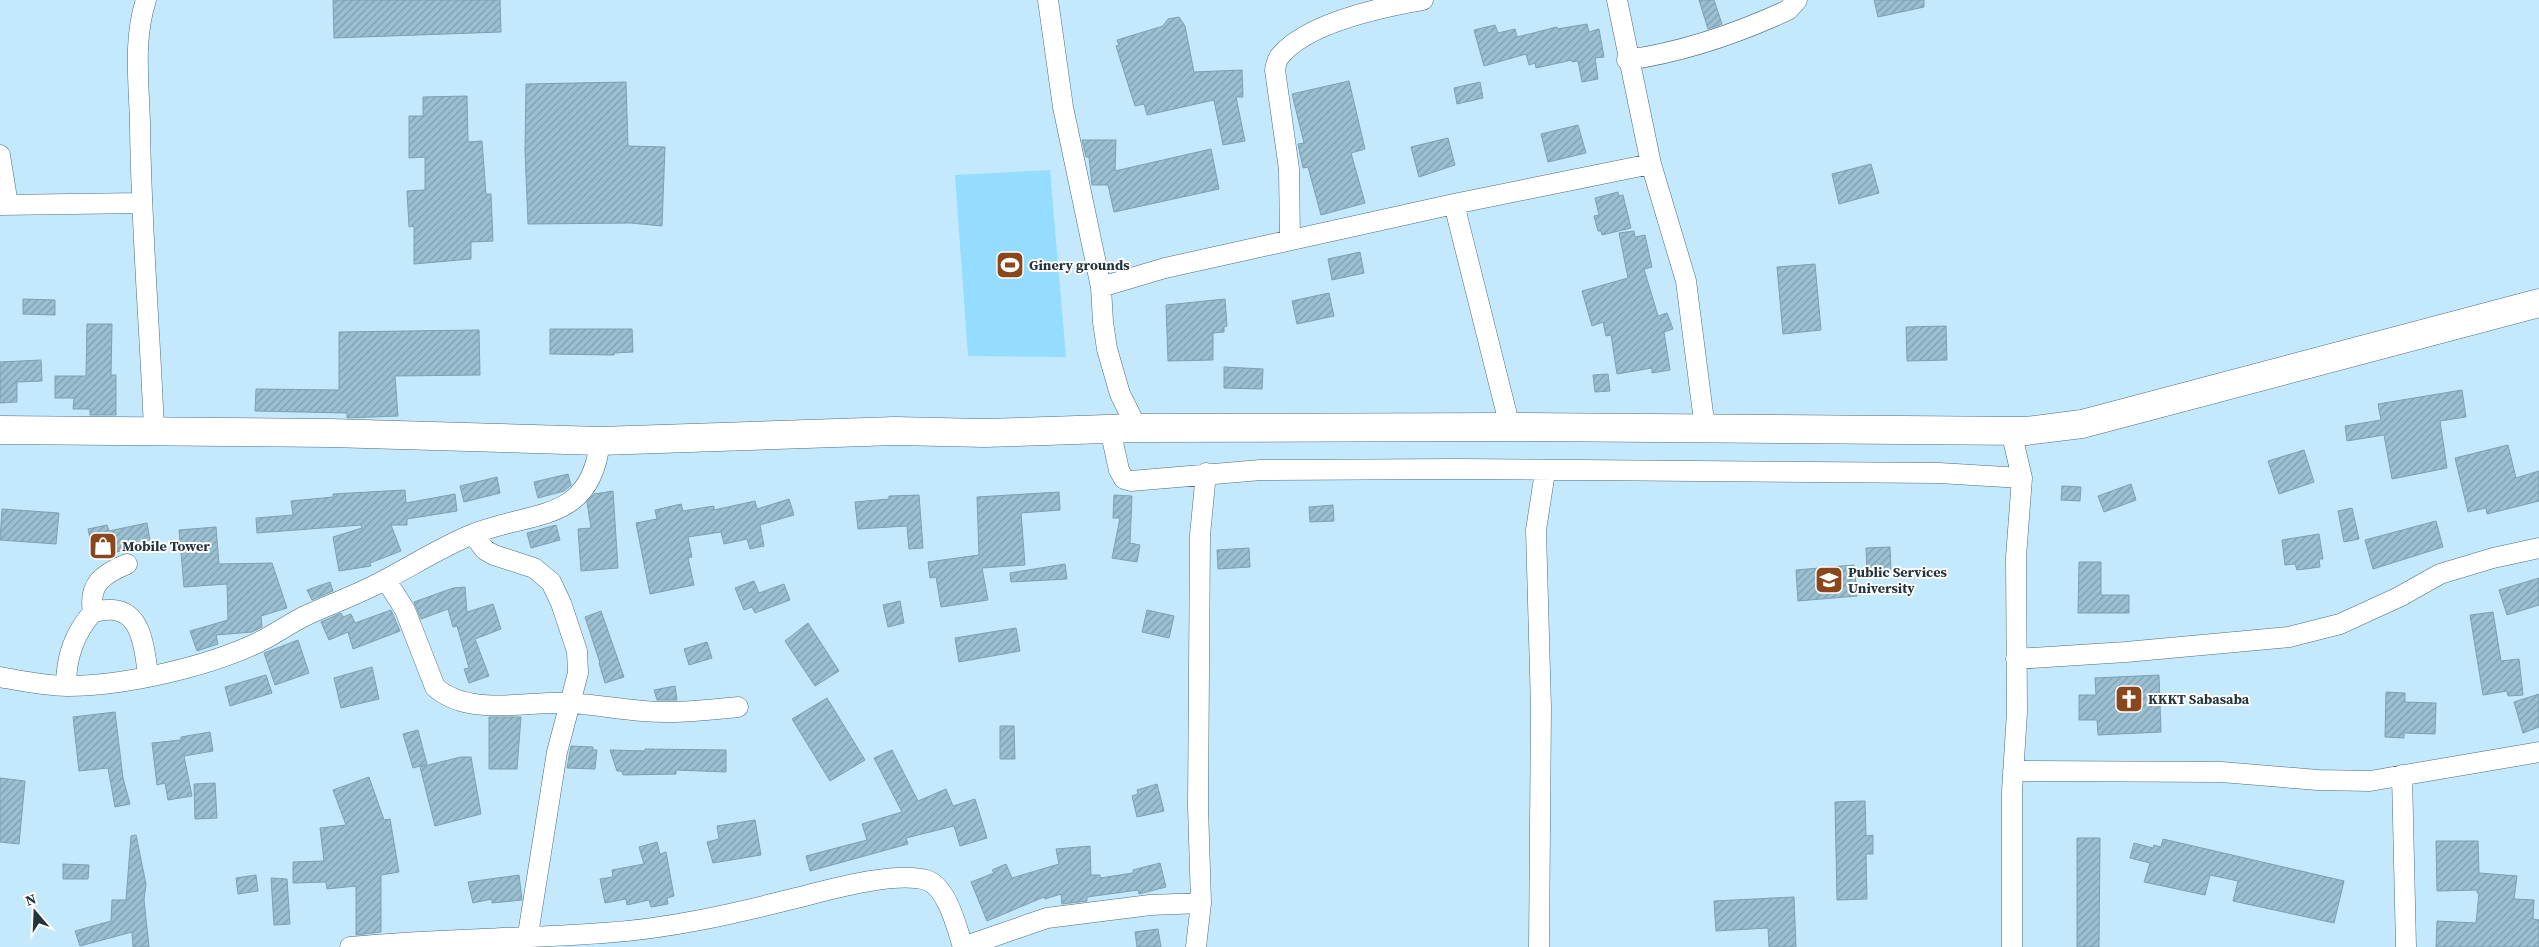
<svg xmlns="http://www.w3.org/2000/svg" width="2539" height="947" viewBox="0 0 2539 947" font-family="'Source Serif 4',serif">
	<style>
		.green { fill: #94ddff }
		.building { fill: url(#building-hatch); stroke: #7da1b2 }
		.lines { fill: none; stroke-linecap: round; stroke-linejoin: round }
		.minor-casing { stroke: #4a6c7c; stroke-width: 21 }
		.secondary-casing { stroke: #4a6c7c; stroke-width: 29 }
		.minor { stroke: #fff; stroke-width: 20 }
		.secondary { stroke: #fff; stroke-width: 28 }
		.labels { text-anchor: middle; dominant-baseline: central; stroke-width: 4; stroke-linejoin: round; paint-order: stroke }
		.poi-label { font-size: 14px; font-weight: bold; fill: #25343b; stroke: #fff; text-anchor: start }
	</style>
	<defs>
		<pattern id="building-hatch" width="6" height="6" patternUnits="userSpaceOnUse" patternTransform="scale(1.25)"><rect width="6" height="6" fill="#9bc0d2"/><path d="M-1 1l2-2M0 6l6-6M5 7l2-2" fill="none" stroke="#7e9dac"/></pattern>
	</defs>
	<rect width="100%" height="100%" fill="#c4e9fc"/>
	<path class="green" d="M1050,170L1066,357L968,356L955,175Z"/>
	<path class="building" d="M333,0H500L501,32L334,38Z
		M1699,0H1714L1722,24L1708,29Z
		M1874,0H1924V7L1878,17Z
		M1179,17L1185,26L1194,72L1242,70L1243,97H1236L1245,141L1223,145L1214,100L1147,115L1144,104L1135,106L1116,46L1119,45L1117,40L1163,26L1168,19Z
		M1587,24L1589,32L1599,29L1604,57L1595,58L1598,79L1582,82L1578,61L1572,62V60L1536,68L1535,63L1529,65L1526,54L1484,66L1474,30L1495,25L1498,33L1515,29L1517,37L1557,27V29Z
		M1349,81L1365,149L1351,153L1365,203L1321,215L1308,167L1303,168L1298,144L1304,143L1292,94Z
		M626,82L628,146L665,147L662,226L631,223L528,224L525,151L526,84Z
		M1480,82L1483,98L1457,104L1454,88Z
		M467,96L468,142L482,141L486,194H491L493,241L471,242V259L414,264V226L409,227L407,191L425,190V157L409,158V116H423V97Z
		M1578,125L1586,153L1548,162L1541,134Z
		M1448,138L1455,165L1419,177L1411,147Z
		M1082,140H1116L1115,171L1211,149L1219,189L1114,212L1108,185H1092L1089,157H1086Z
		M1871,164L1879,193L1839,204L1832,174Z
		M1618,192L1619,196L1623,195L1631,228L1602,235L1601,231H1598L1594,216L1599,215L1595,198Z
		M1634,231L1635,237L1645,235L1652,267L1644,269L1658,316L1667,313L1673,329L1664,332L1670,370L1652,373V368L1617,374L1611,335L1606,336L1603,322L1592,326L1582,291L1628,278L1619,233Z
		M1360,252L1364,273L1332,280L1328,259Z
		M1815,264L1821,330L1783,334L1777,267Z
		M1329,293L1334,316L1297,324L1292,301Z
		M23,299L55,300V315L23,314Z
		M1225,299L1227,326L1224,327V332L1213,333V360L1168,361L1166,305Z
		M87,324H112L111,375H116V415H90V409H73L74,398H55V376H86Z
		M1946,326L1947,360L1907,361L1906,327Z
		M550,329H632L633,352L614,353V355L550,354Z
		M479,330L480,375L395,376L398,416L347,418V413L255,411L256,389L339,390V332Z
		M41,360L42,381L17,382V402L0,403V362Z
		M1224,367L1263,369L1262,389L1224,388Z
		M1608,374L1610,391L1595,392L1593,375Z
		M2462,390L2466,417L2440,421L2447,468L2392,479L2384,435L2347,441L2345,426L2381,420L2378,404Z
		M2508,445L2516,478L2539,471V501L2487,514L2486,508L2468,512L2455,458Z
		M2304,450L2314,482L2279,494L2268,461Z
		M568,474L571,485L564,491L538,498L534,482Z
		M497,477L500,493L464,502L460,486Z
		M2131,484L2136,500L2104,512L2098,496Z
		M2062,486L2081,487L2080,501L2061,500Z
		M405,490L406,503L455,494L457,511L407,519V525H391L401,551L370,563L371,566L339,571L333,537L362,528L361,525L257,533L256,518L293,515L291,501L333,497V494Z
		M613,491L618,568L581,571L578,529L591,528L587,502L594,494Z
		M1059,492L1060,510L1021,513L1025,565L982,568L988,600L941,607L936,577L930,578L928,562L979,555L977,497Z
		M919,495L923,548L909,549L907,526L858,529L855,502L889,499V496Z
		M1114,495L1132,496L1130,543L1140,545L1137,562L1112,558L1120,518H1113Z
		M789,499L794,515L760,525L764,546L750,549L747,539L724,544L721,532L688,537L692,557L688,558L694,585L650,594L636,523L657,519L655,510L681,504L683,511L714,506V510L755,501L757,509Z
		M1333,505L1334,521L1310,522L1309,507Z
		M2352,508L2359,539L2344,542L2338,511Z
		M2,509L59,513L56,544L0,540Z
		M2436,521L2443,547L2373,569L2365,540Z
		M147,523L150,540L126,545L127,550L94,556L88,529L107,525L109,531Z
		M556,525L560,540L531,548L527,533Z
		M216,527L219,564L272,563L287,608L261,616L262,627L252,632L216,635L218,644L197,651L190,631L228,620L227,584L184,587L179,530Z
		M2319,534L2323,559H2319L2320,567L2297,570L2295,564L2285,565L2282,540Z
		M1890,547L1891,571L1867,572L1866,548Z
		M1249,548L1250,567L1218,569L1217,550Z
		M2079,562H2101V595H2129V613H2078Z
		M1065,564L1067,579L1011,582L1010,573Z
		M1854,565L1857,596L1798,601L1796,570Z
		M2539,578V605L2507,615L2499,590Z
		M754,581L759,593L784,584L790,600L755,613L752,607L744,610L735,588Z
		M330,582L333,591L312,600L307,590Z
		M465,587L467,612L493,604L501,629L475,639L489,676L469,683L464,669L469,668L457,626L453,627L448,609L421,619L414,602L453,588Z
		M900,601L904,623L888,627L883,605Z
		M391,610L400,631L353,649L348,632L329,640L321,622L341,613L343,617L351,614L355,623Z
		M1147,610L1174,616L1169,638L1142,632Z
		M601,611L624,677L605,683L599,663H600L585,617Z
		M2493,612L2501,661L2519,659L2523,695L2508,696L2507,691L2483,695L2470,615Z
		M808,623L839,671L815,686L785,641Z
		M1016,628L1020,651L959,662L955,638Z
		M298,640L309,673L275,685L264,653Z
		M707,642L712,658L689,665L684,649Z
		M372,667L379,699L341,708L334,678Z
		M266,675L272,693L230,706L225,687Z
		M2159,675L2161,732L2098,735L2097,720H2079V695H2096L2095,678Z
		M675,686L677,700H657L654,690Z
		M2386,692L2405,693V702L2436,703L2435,734L2404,733V738L2385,737Z
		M2539,694V727L2523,733L2514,702Z
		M827,698L865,760L830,781L792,719Z
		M115,712L123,778L130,804L115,807L108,768L79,771L73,717Z
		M489,717H521L517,769H489Z
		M1000,726H1014L1015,759H1000Z
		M418,730L427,764L413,768L403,734Z
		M210,732L213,751L184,756L192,796L168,800L165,783L157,785L152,743L181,740V737Z
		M571,746L593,747V750H597L595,769L567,768Z
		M645,749L726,750V772L676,770V774L623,775L622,771H617L610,750L645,751Z
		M892,750L918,801L946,789L953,806L975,799L987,838L960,846L954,826L906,838L908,844L810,871L806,856L867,840L862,824L902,812L874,758Z
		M461,757H471L481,814L435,826L420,767Z
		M369,777L384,820L390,819L399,872L381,875V932L356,935V886L327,889L326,882L293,883V862L324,861L320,828L346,825L333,790Z
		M0,778L25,781L19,844L0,842Z
		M215,783L217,818L195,819L194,784Z
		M1157,784L1164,811L1137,817L1132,796L1138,794L1137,790Z
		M1865,801L1866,836L1873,835V854H1866L1867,899L1837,900L1835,802Z
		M755,820L761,855L713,863L707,842L719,839L717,826Z
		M136,835L146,884L144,900L149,947H133L132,932L80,946L75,931L111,921L112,900H126L131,836Z
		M2077,838H2100L2099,947H2077Z
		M2163,839L2344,881L2334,923L2233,901L2238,881L2210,875L2205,895L2144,882L2150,863L2130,858L2134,843L2153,848L2154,845L2161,847Z
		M2436,841H2478L2479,873L2517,876L2514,899L2534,900L2533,919L2539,920V947H2436L2437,921L2476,923L2479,893H2477V890L2437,891Z
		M657,842L660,854L666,852L674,896L667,898L668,904L651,907L649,900L627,905L626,899L605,903L600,879L613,877L612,870L644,864L639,847Z
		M1090,846L1091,875H1100V878L1133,873V870L1160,863L1166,887L1139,894L1138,890L1087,897V901L1062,904L1061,894L1045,899L1044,897L987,921L971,882L994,873L992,870L1006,864L1012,878L1059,864L1056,849Z
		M63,864L89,865L88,879H63Z
		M256,875L258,891L238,894L236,878Z
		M519,875L522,900L492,903V899L473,903L468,882Z
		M271,878L287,879L290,924L274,925Z
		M1794,897L1796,947H1769L1768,928L1716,931L1714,901Z
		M1158,929L1161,947H1137L1135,932Z"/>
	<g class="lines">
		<defs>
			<path id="minor" d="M146,0C133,40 139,82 140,124C141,227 150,329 154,431
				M1048,0L1063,107L1101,287L1103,322L1107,349L1120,394L1137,428
				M1617,0L1651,164L1686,281L1705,429
				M1627,60C1684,52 1736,34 1788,10L1797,0
				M0,155L8,205
				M1454,204L1510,427
				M0,205L141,203
				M1290,240L1289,169L1275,70C1276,65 1277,59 1280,56C1307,23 1383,7 1423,0
				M1101,287L1165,268L1454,204L1651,164
				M1110,429L1119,470L1124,479L1131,481L1261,470L1457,469L1939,473L2022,478
				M2011,431L2022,478L2016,557L2017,712L2012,792V947
				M473,534L485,550L494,555L534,568L551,582L561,603L577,651L578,673L557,752L526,947
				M386,580L405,610L435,687C469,718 530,700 572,703C596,705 619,709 643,711C674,714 707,710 738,707
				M93,612C99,611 107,609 113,610C143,612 145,653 148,675
				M2016,659L2126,652L2289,637L2340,624L2399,597L2440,574L2493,558L2539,548
				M0,677C22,681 45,686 67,686C124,686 206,667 257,643C274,635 290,623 307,615C331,604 356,595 379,583C410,567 441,547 473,534C533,510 591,524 600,441
				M66,686C66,657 74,634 93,612C88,584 103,574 127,564
				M2013,771L2221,772L2318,780L2370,781L2539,752
				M2402,775L2406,947
				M350,947C435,939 519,939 603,933C668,929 733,914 796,898C829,890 894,871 926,880C947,886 957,928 963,947
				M963,947L1047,918L1150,905L1201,903
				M1196,947L1201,903L1198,806L1200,535L1206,473
				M1539,947L1541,708L1536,530L1545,472"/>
			<path id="secondary" d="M0,430L330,433L600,441L895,431L985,433L1137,428L1510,427L2026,431L2082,424L2539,303"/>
		</defs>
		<use href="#minor" class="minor-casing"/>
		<use href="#secondary" class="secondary-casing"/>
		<use href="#minor" class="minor"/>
		<use href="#secondary" class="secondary"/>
	</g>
	<defs>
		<symbol id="stadium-square" viewBox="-11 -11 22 22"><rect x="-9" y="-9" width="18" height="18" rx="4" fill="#8b471c" stroke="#fff"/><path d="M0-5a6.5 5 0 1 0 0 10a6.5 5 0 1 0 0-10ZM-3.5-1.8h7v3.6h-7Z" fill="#fff"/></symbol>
		<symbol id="shop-square" viewBox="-11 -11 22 22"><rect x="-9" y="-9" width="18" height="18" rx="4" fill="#8b471c" stroke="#fff"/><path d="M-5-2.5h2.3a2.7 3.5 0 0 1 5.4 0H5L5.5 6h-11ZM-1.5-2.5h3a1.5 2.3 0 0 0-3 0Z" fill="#fff"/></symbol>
		<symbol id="university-square" viewBox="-11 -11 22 22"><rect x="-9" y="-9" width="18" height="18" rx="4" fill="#8b471c" stroke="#fff"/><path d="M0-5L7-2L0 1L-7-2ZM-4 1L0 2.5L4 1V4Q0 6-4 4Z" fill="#fff"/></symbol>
		<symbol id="church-square" viewBox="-11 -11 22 22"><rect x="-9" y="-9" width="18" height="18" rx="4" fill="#8b471c" stroke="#fff"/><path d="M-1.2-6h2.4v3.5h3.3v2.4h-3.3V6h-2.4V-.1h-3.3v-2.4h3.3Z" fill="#fff"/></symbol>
	</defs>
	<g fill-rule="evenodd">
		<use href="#stadium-square" x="994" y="249" width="32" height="32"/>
		<use href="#shop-square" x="87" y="530" width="32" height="32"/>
		<use href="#university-square" x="1813" y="564" width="32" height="32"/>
		<use href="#church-square" x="2113" y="683" width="32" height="32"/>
	</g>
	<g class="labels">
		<g class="poi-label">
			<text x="1029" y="265">Ginery grounds</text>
			<text x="122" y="546">Mobile Tower</text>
			<text x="1848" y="572">Public Services<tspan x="1848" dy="16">University</tspan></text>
			<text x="2148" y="699">KKKT Sabasaba</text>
		</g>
	</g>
	<g transform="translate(35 912) rotate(341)" stroke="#ffffff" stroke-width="4" paint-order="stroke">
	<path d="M0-4L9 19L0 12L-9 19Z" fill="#25343b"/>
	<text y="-8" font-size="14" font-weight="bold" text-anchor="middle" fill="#25343b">N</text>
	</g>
</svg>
